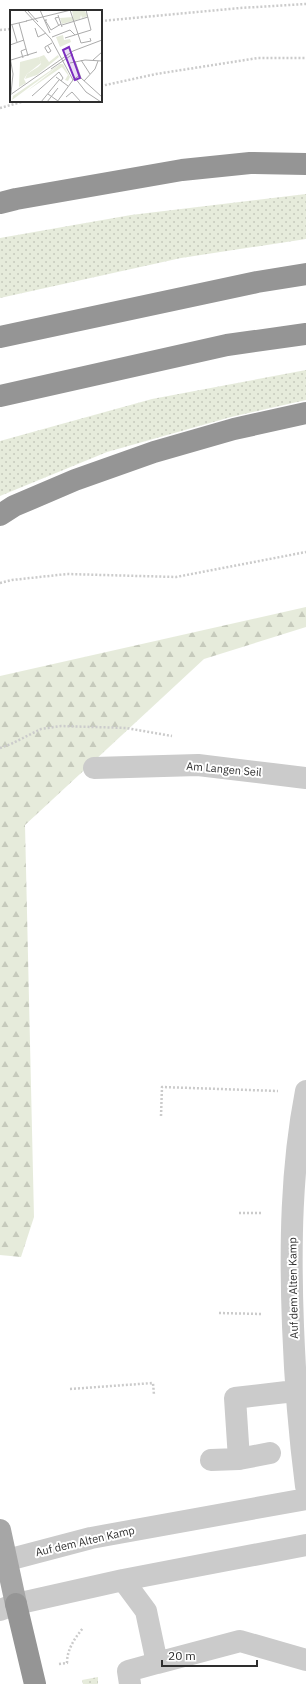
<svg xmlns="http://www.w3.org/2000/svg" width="306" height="1684" viewBox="0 0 306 1684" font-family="'IBM Plex Sans',sans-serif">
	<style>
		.grass { fill: url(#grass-dots) }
		.forest { fill: url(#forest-firs) }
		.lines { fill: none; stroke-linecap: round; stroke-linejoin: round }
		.path { stroke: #cbcbcb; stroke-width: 2.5; stroke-dasharray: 2 2; stroke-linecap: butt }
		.minor { stroke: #cbcbcb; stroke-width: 22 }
		.major { stroke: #a6a6a6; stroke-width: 22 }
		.highway { stroke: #959595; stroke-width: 22 }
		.labels { text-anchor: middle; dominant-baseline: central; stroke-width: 4; stroke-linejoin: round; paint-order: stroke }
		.street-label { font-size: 11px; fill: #2e2e2e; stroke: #fff }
		.inset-road { fill: none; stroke: #ababab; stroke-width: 1 }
		.view { fill: #7b2cbf; fill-opacity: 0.15; stroke: #7b2cbf; stroke-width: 2 }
		.inset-edge { fill: none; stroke: #2e2e2e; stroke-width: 2 }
	</style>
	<defs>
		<pattern id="grass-dots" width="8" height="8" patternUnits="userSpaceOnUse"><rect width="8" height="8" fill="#e6ebdb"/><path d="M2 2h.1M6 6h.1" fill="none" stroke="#c6cabc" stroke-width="1.8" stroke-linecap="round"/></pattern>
		<pattern id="forest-firs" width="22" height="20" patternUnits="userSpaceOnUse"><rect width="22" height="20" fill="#e6ebdb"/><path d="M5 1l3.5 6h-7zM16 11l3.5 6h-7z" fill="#c6cabc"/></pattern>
	</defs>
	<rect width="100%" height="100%" fill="#fff"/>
	<path class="grass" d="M306,194V239L181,258L0,298V238L131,215Z
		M306,370V400L231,417L107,452L0,496V441L152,399Z
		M98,1677V1684H83L82,1680Z"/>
	<path class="forest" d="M306,607V627L204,659L25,825L34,1217L21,1257L0,1255V676Z"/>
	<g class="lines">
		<path class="path" d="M101,21L240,8L306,4
			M0,30L11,29
			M101,86L156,74L258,58H306
			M0,108L25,101
			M0,583L12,580L67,574L176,577L306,552
			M0,748L11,744L41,729L61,726L126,728L172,736
			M161,1116L162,1087L278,1091
			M239,1213H262
			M219,1313L261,1314
			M70,1389L153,1383L154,1395
			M59,1664L67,1663C67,1649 75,1638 83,1628"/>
		<path class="minor" d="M94,768L198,765L306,778
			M306,1091C291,1168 290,1247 293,1326C295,1379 299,1432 306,1486
			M239,1459L235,1398L295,1391
			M211,1460L239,1459L270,1453
			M0,1562L91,1538L306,1499
			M123,1580L146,1611L157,1663L240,1641L306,1660
			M0,1610L16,1604L123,1580L306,1545
			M130,1684L128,1671L157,1663"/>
		<path class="major" d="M0,1530L16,1604"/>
		<path class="highway" d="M0,203L16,199L182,170L250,163L306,164
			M0,337L257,282L306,274
			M0,396L227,345L306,334
			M0,515L14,506L75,480L154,452L234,429L306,413
			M16,1604L35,1684"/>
	</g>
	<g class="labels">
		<g class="street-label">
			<text transform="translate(224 769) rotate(5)">Am Langen Seil</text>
			<text transform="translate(293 1288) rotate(-91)">Auf dem Alten Kamp</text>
			<text transform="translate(85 1541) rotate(-13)">Auf dem Alten Kamp</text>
		</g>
	</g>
	<g transform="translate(10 10)">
		<rect width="92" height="92" fill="#fff"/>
		<path d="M62,0H74L78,6L72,8L71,5L70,9L52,14L50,8L63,7ZM29,47L31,53L17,64L14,69L16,73L9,77L10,52Z" fill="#e6ebdb"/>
		<path d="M34,45L39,52L48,45L49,47L27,65L15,69L17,64L28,57L31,54L29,47ZM50,54H53L60,67L58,71L55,70L58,65L52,57L17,81L51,54L2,90L3,86Z" fill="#e6ebdb"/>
		<path d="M53,25L54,30L60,29L61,32L50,37L46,27Z" fill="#e6ebdb"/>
		<path class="inset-road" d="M14,0L41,29L63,70M30,0L40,23M60,0L71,33L81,31L80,28M18,1L28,12M48,5L52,17M49,7L45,8L49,16M37,10H35L41,20L51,14M16,11L61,0M9,13L18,46M0,15L17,11M2,15L7,32M52,15L78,7M25,18L28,27L36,23M42,27L60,20L65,25M55,28L81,20L76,0M0,35L14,30M38,36L41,41L38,43L35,38V37L42,33M0,47L3,64L1,83M13,48L11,41L16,39M1,50L27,42M71,50L80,64M83,50L92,42M65,51L71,68L92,87M60,53L75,50L92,51M41,59L63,44M46,67L58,76M65,68L76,82L91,92M74,71L85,59L88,51M38,84L48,91M0,85L63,41L92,30M22,86L49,62L53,68L51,71M56,87L62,82L71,92M31,92L49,70M37,92L48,78M47,92L63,70L70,65"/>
		<path class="view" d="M59,37L70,68L65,70L53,40Z"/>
		<rect width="92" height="92" class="inset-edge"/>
	</g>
	<path d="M162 1660v6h95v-6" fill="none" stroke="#2e2e2e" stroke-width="2"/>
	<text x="168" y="1660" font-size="12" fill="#2e2e2e" stroke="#ffffff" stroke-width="3" paint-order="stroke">20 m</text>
</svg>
